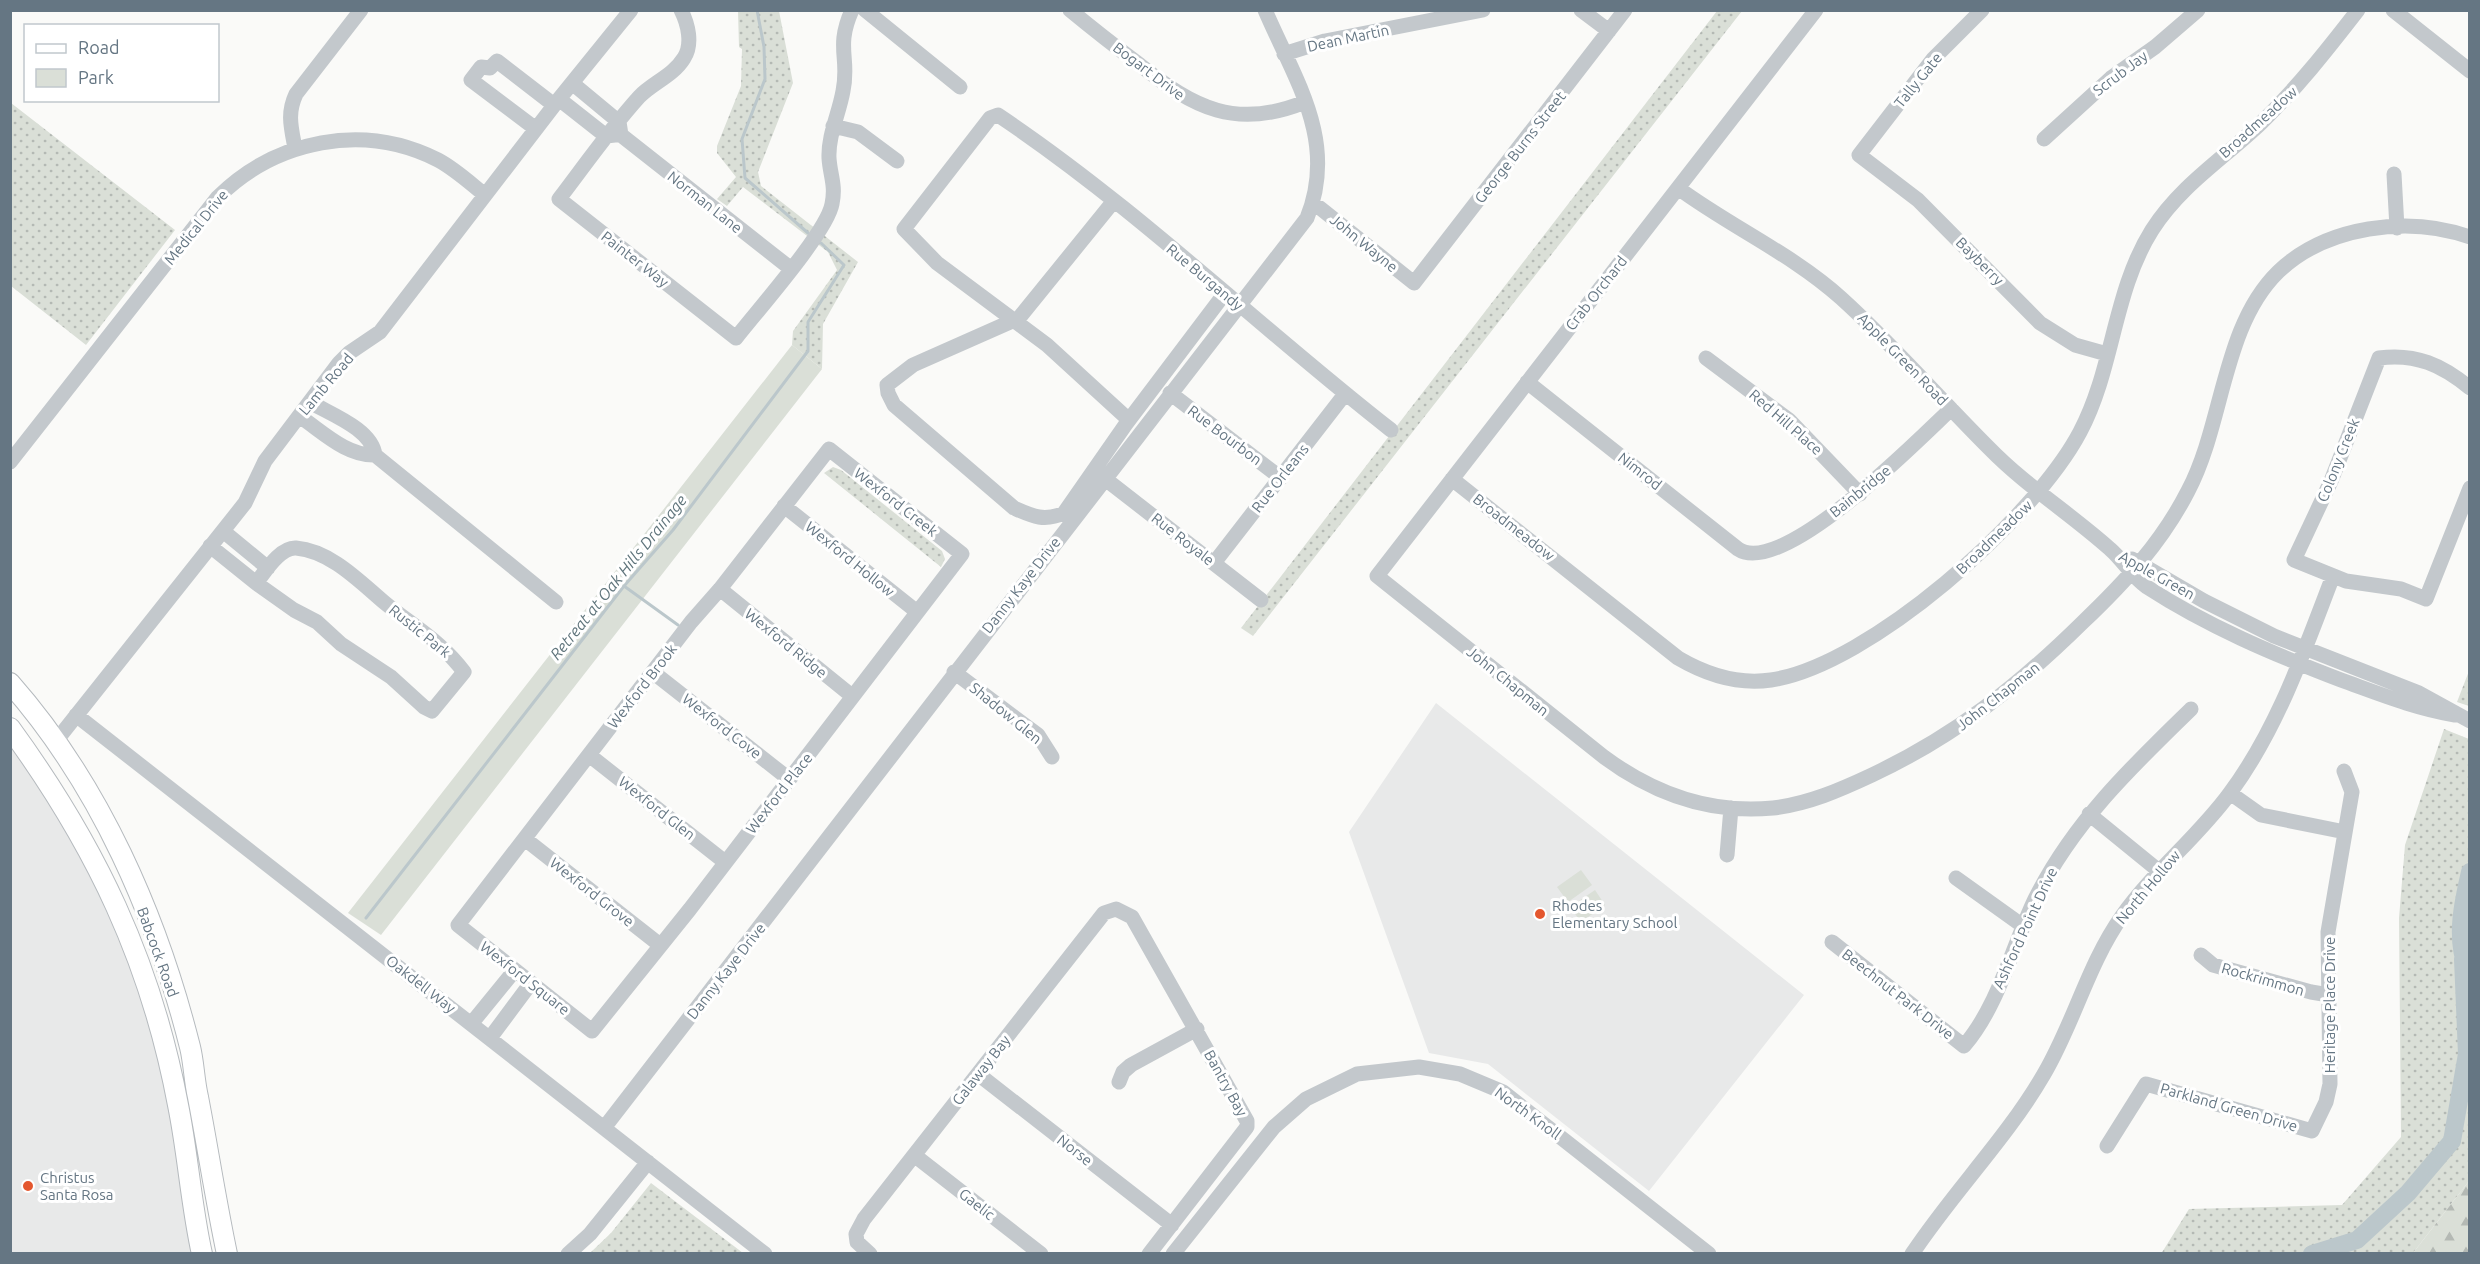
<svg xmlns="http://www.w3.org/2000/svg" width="2480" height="1264" viewBox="0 0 2480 1264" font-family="Ubuntu,sans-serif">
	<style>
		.built { fill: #e8e9e9 }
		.grass { fill: url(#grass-dots) }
		.forest { fill: url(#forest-firs) }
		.park { fill: #dadfd7 }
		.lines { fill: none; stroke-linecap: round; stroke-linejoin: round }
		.stream { stroke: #bbc7cb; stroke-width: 3 }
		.river { stroke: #bbc7cb; stroke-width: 18 }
		.major-casing { stroke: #b5babe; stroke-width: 22 }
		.minor { stroke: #c3c8cc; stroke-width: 15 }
		.major { stroke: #fff; stroke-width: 20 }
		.poi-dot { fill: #e4572e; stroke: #fff; stroke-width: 2 }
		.labels { text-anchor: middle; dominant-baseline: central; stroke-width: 6; stroke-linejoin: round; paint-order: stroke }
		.street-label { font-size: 15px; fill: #657683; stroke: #fff }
		.poi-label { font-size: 15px; fill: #657683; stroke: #fff; text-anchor: start }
		.water-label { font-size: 16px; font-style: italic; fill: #60757c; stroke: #fff }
	</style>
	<defs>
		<pattern id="grass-dots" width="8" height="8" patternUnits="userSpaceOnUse" patternTransform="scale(1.5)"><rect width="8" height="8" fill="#dadfd7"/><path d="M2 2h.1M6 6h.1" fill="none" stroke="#b4b9b4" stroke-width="1.8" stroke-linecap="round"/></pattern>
		<pattern id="forest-firs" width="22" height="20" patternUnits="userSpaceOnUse" patternTransform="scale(1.5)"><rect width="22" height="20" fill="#dadfd7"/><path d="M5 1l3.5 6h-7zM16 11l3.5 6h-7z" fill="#b4b9b4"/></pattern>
	</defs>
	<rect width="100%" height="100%" fill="#fafaf8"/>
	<path class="built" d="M1436,703L1804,995L1649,1191L1488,1064L1429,1053L1349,832Z
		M10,742L79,845L137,977L164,1075L196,1253H11Z"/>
	<path class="grass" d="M738,11H779L793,83L758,172L761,186L858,262L823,324L822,369L792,345L793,331L837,270L828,252L743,187L727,206L717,199L736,177L717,153V146L741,86L742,49L739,47Z
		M1717,11H1742L1253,636L1241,628Z
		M11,103L175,230L86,345L11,286Z
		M833,467L841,470L942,551L945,559L941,567L824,473Z
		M2469,671V706L2457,702Z
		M2444,729L2469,739V1181L2413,1253L2161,1254L2189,1209L2342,1205L2401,1137L2399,918L2405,845Z
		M651,1183L743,1253H590L611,1233Z"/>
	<path class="forest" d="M2469,1181V1253H2413Z"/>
	<path class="park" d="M792,345L822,369L381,935L348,913Z
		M1581,870L1592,885L1568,902L1557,887Z
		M1595,890L1605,905L1581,922L1570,907Z"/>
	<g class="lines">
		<path class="stream" d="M757,10L764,47L765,79L742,139L745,178L808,233
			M624,586L678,625
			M366,918L624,586L673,530L808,351V322L844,265L821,243"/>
		<path class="river" d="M2467,968C2455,938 2463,902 2470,872
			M2312,1254L2357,1240L2408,1193L2452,1141L2467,1054L2463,959"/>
		<defs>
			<path id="major" d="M10,683C100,785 157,916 190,1047C194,1063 194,1080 198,1097C208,1149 216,1202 227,1254
				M10,728C96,846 151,961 178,1105C188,1154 191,1205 202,1254"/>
		</defs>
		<use href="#major" class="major-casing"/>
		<path class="minor" d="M681,10C688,24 693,44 684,58C673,76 652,83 639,97C610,129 585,165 559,199L736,338C757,311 827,232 832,204C836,185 830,175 829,158C828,135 839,114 843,91C850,58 835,48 852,10
			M865,10L960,87
			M1070,10C1093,29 1116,47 1140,65C1194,108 1236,130 1305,102
			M1581,10L1609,31
			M1816,10L1377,576L1604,757C1654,794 1711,814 1773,808C1808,804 1840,790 1872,775C1955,736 2018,686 2083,622C2125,582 2162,542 2188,491C2224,423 2222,327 2278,272C2326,226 2408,215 2470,237
			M1982,10L1933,59L1859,155L1918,200L2040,323L2075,345L2107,354
			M2393,10L2470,71
			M1284,54L1325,41L1483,10
			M572,83L619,122L621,135L790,268
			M559,99L606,136L615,135
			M833,126L858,132L897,161
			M536,129L471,80L481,67L490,68L497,61L554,105
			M2044,139L2111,78L2155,47L2198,10
			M295,148C291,127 287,113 296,94L361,10
			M2394,174L2397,228
			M1678,188C1731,227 1792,254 1841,298C1893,345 1939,398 1989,448C2026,486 2071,514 2110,549C2124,561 2131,576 2147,587C2207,626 2273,654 2341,680C2380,694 2414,708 2455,715
			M1113,202L1019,318L913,365L887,385L888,393L894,405L1014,508C1032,516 1044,522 1064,513L1126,424L1225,293
			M1312,205L1320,208L1414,283L1625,10
			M1706,358L1789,420L1860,494
			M1527,382L1738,549C1782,579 1919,439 1951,409
			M2470,388C2442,365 2416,353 2379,358L2331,481L2294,560L2346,581L2401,589L2426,599L2470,488
			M1170,393L1281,478
			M299,416C322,431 346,456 375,455C372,429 330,414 310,402
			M1129,420L1047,345L937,263L904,229L990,118L998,115C1137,208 1259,327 1391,430
			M829,449L962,554L690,909L592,1031L458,925L691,622L720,589Z
			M375,455L556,602
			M10,462L218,197C276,140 363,122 438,160C455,169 470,183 485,195
			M1104,478L1261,600
			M1452,479L1678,658C1707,675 1737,685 1771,680C1870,665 2034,519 2080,432C2114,368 2113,292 2152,230C2181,185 2223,159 2261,123C2297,88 2327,50 2358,10
			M784,506L916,611
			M223,531L268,568
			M210,546L256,583L294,610L317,622L341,644L391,677L424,707L432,711L464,672C442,642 413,626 385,603C360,582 331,551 296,548C280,547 265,572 256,583
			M2132,559L2204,601L2274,636L2419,693L2470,721
			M1214,563L1345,394
			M720,589L852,696
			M954,672L1038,735L1052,757
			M654,673L789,779
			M76,715L765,1254
			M56,741L245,503L265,461L339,363L349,353L380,332L559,99L631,10
			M589,755L725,862
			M2230,793L2261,815L2345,832
			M2089,814L2159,871
			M525,839L660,945
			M1727,855L1731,808
			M1956,878L2023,926
			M1832,942L1964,1046C1999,1005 2012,947 2035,899C2073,823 2131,767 2191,709
			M2201,955L2213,965L2311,992L2329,995
			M471,1024L515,970
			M490,1038L531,983
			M978,1074L1172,1225
			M1119,1082L1123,1072L1131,1065L1197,1029
			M604,1128L1307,218C1338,141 1295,80 1265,10
			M2107,1146L2146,1084L2312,1131L2326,1102L2330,1084L2328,932L2352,792L2344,771
			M914,1155L1041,1254
			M568,1254L590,1234L648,1162
			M870,1254L857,1242L856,1234L864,1219L1104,913L1116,909L1132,917L1247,1121V1127L1149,1254
			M1173,1254L1274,1127L1306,1099L1357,1074L1419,1067L1460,1074L1503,1092L1709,1254
			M1912,1254C1953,1192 2007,1138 2044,1074C2074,1023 2088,964 2122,916C2154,871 2198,837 2230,793C2278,728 2304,651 2333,576"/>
		<use href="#major" class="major"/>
	</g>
	<g class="poi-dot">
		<circle cx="1540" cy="914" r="6"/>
		<circle cx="28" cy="1186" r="6"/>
	</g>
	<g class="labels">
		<g class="street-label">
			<text transform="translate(1348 38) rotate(-12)">Dean Martin</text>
			<text transform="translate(1149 71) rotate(37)">Bogart Drive</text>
			<text transform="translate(2120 73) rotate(-37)">Scrub Jay</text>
			<text transform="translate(1918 80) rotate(-51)">Tally Gate</text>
			<text transform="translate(2258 122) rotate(-42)">Broadmeadow</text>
			<text transform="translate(1520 147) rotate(-52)">George Burns Street</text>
			<text transform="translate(705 202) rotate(38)">Norman Lane</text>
			<text transform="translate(196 227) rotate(-51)">Medical Drive</text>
			<text transform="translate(1364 243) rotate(39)">John Wayne</text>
			<text transform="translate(635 259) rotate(38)">Painter Way</text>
			<text transform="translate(1980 261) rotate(45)">Bayberry</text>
			<text transform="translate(1205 277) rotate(40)">Rue Burgandy</text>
			<text transform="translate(1596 293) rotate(-52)">Crab Orchard</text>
			<text transform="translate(1903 359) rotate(46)">Apple Green Road</text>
			<text transform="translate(326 384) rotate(-50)">Lamb Road</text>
			<text transform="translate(1786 422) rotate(41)">Red Hill Place</text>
			<text transform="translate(1225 435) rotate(37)">Rue Bourbon</text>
			<text transform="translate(2338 460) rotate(-68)">Colony Creek</text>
			<text transform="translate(1640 471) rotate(38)">Nimrod</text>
			<text transform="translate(1280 478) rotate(-52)">Rue Orleans</text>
			<text transform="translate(1860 491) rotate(-39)">Bainbridge</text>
			<text transform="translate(896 502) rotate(38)">Wexford Creek</text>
			<text transform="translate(1514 527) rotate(38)">Broadmeadow</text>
			<text transform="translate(1994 537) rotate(-44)">Broadmeadow</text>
			<text transform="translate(1183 539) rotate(38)">Rue Royale</text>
			<text transform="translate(850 559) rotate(39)">Wexford Hollow</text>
			<text transform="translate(2157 575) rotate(29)">Apple Green</text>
			<text transform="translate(1021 585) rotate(-52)">Danny Kaye Drive</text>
			<text transform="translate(420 631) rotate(39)">Rustic Park</text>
			<text transform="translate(786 643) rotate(39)">Wexford Ridge</text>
			<text transform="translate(1508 681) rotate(39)">John Chapman</text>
			<text transform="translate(642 686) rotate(-52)">Wexford Brook</text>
			<text transform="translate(1998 696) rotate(-38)">John Chapman</text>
			<text transform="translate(1006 713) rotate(39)">Shadow Glen</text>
			<text transform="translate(722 726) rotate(38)">Wexford Cove</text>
			<text transform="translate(779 793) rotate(-52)">Wexford Place</text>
			<text transform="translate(657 808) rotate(38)">Wexford Glen</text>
			<text transform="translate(2148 887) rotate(-50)">North Hollow</text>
			<text transform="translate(592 892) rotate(38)">Wexford Grove</text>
			<text transform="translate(2025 928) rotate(-65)">Ashford Point Drive</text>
			<text transform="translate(158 952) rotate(70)">Babcock Road</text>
			<text transform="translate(726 971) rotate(-52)">Danny Kaye Drive</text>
			<text transform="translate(525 978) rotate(38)">Wexford Square</text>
			<text transform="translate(2263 979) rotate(16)">Rockrimmon</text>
			<text transform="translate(421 984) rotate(38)">Oakdell Way</text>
			<text transform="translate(1898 994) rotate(38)">Beechnut Park Drive</text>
			<text transform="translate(2329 1005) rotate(-90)">Heritage Place Drive</text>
			<text transform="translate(981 1070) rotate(-52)">Galaway Bay</text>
			<text transform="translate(1226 1083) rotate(61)">Bantry Bay</text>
			<text transform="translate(2229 1107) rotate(16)">Parkland Green Drive</text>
			<text transform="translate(1528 1113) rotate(36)">North Knoll</text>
			<text transform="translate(1075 1150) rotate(38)">Norse</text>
			<text transform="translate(977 1204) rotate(38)">Gaelic</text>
		</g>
		<g class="poi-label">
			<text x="1552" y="905">Rhodes<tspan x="1552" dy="17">Elementary School</tspan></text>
			<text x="40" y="1177">Christus<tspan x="40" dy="17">Santa Rosa</tspan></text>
		</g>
		<g class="water-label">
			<text transform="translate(618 577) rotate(-51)">Retreat at Oak Hills Drainage</text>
		</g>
	</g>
	<rect width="2480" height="1264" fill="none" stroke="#657683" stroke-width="24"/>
	<rect x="24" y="24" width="195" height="78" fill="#ffffff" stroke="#c1c8cd" stroke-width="1.5"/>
	<rect x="36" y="44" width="30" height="9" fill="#ffffff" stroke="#c1c8cd" stroke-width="1.5"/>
	<text x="78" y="54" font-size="18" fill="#657683">Road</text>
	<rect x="36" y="69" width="30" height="18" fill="#dadfd7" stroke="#c1c8cd" stroke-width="1.5"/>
	<text x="78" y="84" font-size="18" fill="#657683">Park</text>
</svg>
